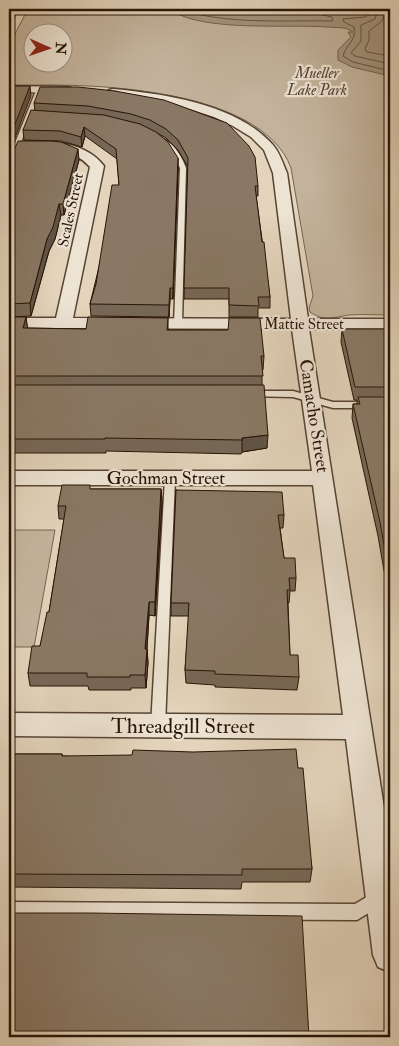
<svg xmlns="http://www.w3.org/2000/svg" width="399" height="1046" viewBox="0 0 399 1046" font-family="'IM FELL Double Pica',serif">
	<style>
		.green { fill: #c3b39c; stroke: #756451; fill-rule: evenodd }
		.water { fill: #a3937d; stroke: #71604d }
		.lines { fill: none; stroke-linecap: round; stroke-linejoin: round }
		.shore { stroke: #655442; stroke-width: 1 }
		.service-casing { stroke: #564433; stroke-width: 3 }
		.minor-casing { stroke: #564433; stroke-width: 3 }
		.tertiary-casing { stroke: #564433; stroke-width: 2 }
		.service { fill: #ede3d3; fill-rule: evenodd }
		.minor { fill: #ede3d3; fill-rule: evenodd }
		.tertiary { fill: #ede3d3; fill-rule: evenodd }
		.wall { fill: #766756; stroke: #271406 }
		.shaded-wall { fill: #605446; stroke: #271406 }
		.building { fill: #897864; stroke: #271406 }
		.labels { text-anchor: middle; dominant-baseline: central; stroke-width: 4.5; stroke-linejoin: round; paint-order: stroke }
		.far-park-label { font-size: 15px; font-style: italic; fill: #564433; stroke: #ede3d3 }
		.far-street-label { font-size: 15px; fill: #271406; stroke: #ede3d3 }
		.street-label { font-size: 18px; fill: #271406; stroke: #ede3d3 }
		.near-street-label { font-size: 21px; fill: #271406; stroke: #ede3d3 }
	</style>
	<rect width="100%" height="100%" fill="#e3d4bb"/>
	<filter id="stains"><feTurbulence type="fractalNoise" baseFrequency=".004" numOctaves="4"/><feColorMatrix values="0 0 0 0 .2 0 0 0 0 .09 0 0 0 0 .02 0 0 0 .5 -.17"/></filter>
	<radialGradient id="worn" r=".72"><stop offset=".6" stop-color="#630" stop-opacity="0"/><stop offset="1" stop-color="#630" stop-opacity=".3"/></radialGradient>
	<path class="green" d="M28,9H390V315C377,315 363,314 349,315C334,317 324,322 310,312L309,308L313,296L291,168C261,86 82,82 9,86V45ZM32,32H62V62H32Z
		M9,530H55L34,647H9Z"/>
	<path class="water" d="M173,9H306L356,13L367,10L390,9V76L352,67L338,60V50L351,37L348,32H353C345,26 337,28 328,27C287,24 206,32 172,11Z"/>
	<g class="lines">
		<path class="shore" d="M178,9C228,25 282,20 333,21L332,17L322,15L320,9
			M200,9C237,14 274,15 312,14L314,9
			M372,9L371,14L365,17L343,19L344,22L354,27C357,41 346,44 343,56L353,62L390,71
			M378,9L375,19L361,25V41L351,53L355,56L390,64
			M386,9L382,21L369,31V40L365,49L367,52L390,56"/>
		<defs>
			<path id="service" d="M37,88L42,89L12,165L9,167V158Z
				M157,138C171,138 182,156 186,168L182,324L178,327L174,324L180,168L172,152L157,140Z
				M250,391H293L333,402H390V408H333L293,397L247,396L245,394Z
				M170,475L175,478L165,726L163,730L158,732L153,730L151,726L165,478Z
				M390,883V900L357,920L9,918V902L355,904Z"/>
			<path id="minor" d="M9,86L69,87L75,90L69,93L9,92Z
				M113,89C165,94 237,104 273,145C280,153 283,164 287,173L308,319H390V329H309L390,846V972L378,967L373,955L346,739L9,736V713L343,715L313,485H9V471H312L292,329L9,328V318H56L90,167C70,144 36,149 9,150V142C41,142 82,137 104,166L73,318L291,319L273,173L264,150L251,137L233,126L214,117L174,104L109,94L107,92L109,90Z"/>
			<path id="tertiary" d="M9,9H19L13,19L9,20Z"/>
		</defs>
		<use href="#service" class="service-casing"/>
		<use href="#minor" class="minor-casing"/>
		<use href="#tertiary" class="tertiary-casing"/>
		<use href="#service" class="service"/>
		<use href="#minor" class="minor"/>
		<use href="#tertiary" class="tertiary"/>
	</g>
	<path class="wall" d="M115,91L258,186V196H256L270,297V308H258V317H229V299H184L188,167L178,150L166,138L157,133L178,168L173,299H170L169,317L91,316L90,304L119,185L117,159L85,136L82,147L61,141L24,140L23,130L35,111L34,103Z
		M9,156L79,160L64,215H61L55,239L49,251L31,316L10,317H26L27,328L86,329L168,318V330L264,356L263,370H262V385L267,448L242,452L241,454L106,451V453H9Z
		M342,329H390V595L387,582H386L378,536L352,418L353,404H357V400H354L341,342Z
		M91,489H161L162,502L155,616L149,615L147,649L148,663L146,688H131V690H89L88,686H30L28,673L40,646L49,612L64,519H59L58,506Z
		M176,490L284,515L283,528H280L284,558L296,578L295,591H290L289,603H288L290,655L299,677L297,690L215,687V685L186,683L185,670L189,616H171V603Z
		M9,754H62L63,756L298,768L312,869L310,882H242L241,889L9,887Z"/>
	<path class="shaded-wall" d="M30,86L31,96L14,140L9,142V131Z
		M84,127L85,136L82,147L81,137Z
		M78,149L79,160L64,215L63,204Z
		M178,158V168L173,299V288Z
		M59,204L61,215L55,239L49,251L31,316L30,303L47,239Z
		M170,288V299L169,317V305Z
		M26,317L28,330L23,328Z
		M268,435L267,448L242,452V438Z
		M161,489L162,502L155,616V602Z
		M149,602V615L146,663L145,649Z
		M147,649L148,663L146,688L145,675Z"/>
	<path class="building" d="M9,86H30L13,129L9,131Z
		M40,87H78L115,91L164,100L227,123L249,146L255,157L258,186H255L262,242H264L270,297H258L259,306L229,305V288H184L188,158L178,140L166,129L150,120L131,114L88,106L34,103Z
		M31,110L104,115L140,124L156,132L168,142L178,158L173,288H170L169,305L90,304L96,284L112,185H119L116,149L84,127L81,137L60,131L23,130Z
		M18,141H51L61,142L78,149L63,204H59L53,227L47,239L30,303L9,304V156L12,155Z
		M9,317H26L23,328L86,329L88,317L168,318L167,330H228L229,318H260L264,356H261L263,376H9Z
		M342,329H390V387H355Z
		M9,385H264L268,435L242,438V440L105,438V439H9Z
		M358,397H390V569V568H388L380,522L353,404H360Z
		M62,485H90V489H161L155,602H149L145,649H147L145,675H130V677H87V673H28L32,646H40L47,612H49L66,506H58Z
		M176,490L282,492L284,515H278L284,558H295L296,578H289L290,590H287L290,655H298L299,677L215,674V671L185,670L189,603H171Z
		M296,749L298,768H303L312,869H242V875L9,874V754H62V756L132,755L133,750L193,752Z
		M9,913H90L302,916L309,1037H9Z"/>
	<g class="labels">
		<g class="far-park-label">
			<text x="317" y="73">Mueller<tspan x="317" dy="17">Lake Park</tspan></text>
		</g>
		<g class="far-street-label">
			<text transform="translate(71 210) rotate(-78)">Scales Street</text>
			<text x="304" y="324">Mattie Street</text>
		</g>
		<g class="street-label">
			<text transform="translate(314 416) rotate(81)">Camacho Street</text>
			<text x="166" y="478">Gochman Street</text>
		</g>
		<g class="near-street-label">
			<text x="183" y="726">Threadgill Street</text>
		</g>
	</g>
	<rect width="399" height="1046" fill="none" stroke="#e3d4bb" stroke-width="30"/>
	<rect x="10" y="10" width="379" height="1026" fill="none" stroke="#271406" stroke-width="2.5"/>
	<rect x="15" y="15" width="369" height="1016" fill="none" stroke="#271406"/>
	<g transform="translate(48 48) rotate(92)"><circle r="24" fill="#ede3d3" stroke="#9e9081"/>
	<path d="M0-4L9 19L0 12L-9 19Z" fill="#8f2418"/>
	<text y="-8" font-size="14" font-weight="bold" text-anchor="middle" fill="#271406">N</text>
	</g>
	<rect width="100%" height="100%" filter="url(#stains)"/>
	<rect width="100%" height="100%" fill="url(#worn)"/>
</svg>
